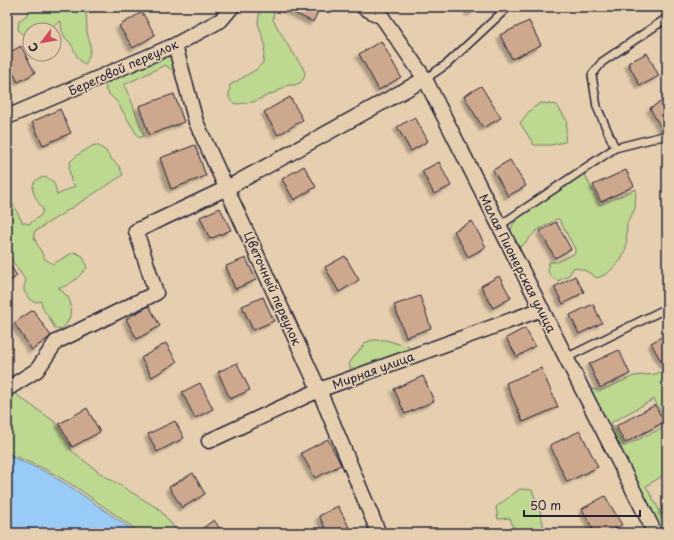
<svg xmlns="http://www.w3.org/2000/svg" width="674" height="540" viewBox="0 0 674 540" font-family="'Playpen Sans',sans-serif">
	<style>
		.green { fill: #bdd88f; stroke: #707d65 }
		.water { fill: #98cbf5; stroke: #6987ab }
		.building { fill: #cda88d; stroke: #22223b; filter: url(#shadow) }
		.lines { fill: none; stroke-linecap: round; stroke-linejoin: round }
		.lane-casing { stroke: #22223b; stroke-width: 10 }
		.street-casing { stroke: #22223b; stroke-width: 17 }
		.lane { stroke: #e6cfaf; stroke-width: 7 }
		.street { stroke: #e6cfaf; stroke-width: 14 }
		.labels { text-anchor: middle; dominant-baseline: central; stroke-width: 3.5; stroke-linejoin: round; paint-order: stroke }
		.street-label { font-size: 12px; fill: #22223b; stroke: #e6cfaf }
	</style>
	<defs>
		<filter id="shadow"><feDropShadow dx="-3.5" dy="3.5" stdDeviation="1" flood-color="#0004"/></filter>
	</defs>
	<rect width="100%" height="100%" fill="#e6cfaf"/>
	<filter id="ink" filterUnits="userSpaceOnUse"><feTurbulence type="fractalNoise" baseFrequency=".025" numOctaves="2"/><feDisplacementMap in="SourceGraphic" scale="8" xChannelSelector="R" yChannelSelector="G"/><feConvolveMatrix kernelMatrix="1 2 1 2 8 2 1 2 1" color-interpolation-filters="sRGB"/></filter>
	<g filter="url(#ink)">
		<path class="green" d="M30,7H86L87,32L90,44V52L87,62L85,64C77,61 75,50 71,44C70,42 68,41 66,39C62,34 61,27 61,21L48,30H30V35C25,36 19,34 18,28L19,21L27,15Z
			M260,7H274L273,20L287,44L302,66L305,73L304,78L300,83L294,85H288L278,91L253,102L238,104L233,103L229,98V92L230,85L257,69L263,62L265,45L258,23Z
			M166,54H174L179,75L165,65L124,85L131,100L144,136L139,138L117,102L106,91L105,83L118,78Z
			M541,103L557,105L567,121L565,142L551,145H534L520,123L530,110Z
			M94,145L99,146L106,151L112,160L119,166L123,175L34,232V237L36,242L45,259L53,264L74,252L83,256L87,268C80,275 68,289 58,287L68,297L71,304L70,317L65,326L60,330L55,328C52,324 51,320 48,316C43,310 43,309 41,301L35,302L30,300L24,291V286L26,281L21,274L8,254L7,195L16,210L22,222L29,224L41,215L43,210C40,204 34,197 33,190C31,179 45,173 52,181C56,185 56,191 57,195L75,186L71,181L69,169L70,162L76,156Z
			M584,173L600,205L636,189L635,209L627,223L626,249L621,260L607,274L597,278L586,271L574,267L569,275L558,281C550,277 546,272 549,262H557L575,253V249L559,219H556L554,221L536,231L522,246L518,247L512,240L511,232L512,226L515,222L519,217L532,209L542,200Z
			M374,340H386L409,347L410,351L352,373L349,364L353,358L366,342Z
			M667,368V424L654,399L614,421L611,423L624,446L667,426V475H664L646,486L667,524V533H660L588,391C593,388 595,389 600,391L634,376L656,374Z
			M11,391L55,422L72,451L100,473L159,509L179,533H141L76,487L47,470L7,453V393Z
			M520,489L532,490L540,510L545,533H515L510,518L498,519L496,507L509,497Z"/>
		<path class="water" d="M7,455L46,472L74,489L137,533H7Z"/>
		<path class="building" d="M284,7H320L313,22L284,8Z
			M466,7H479L470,13Z
			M142,12L155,35L133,48L119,26Z
			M529,21L541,45L512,59L500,35Z
			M381,41L401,77L379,90L359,54Z
			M21,46L35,73L18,82L7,62V54Z
			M647,53L659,76L640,86L628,63Z
			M481,86L501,118L483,128L464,96Z
			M174,94L184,122L149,135L139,106Z
			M290,97L303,120L278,135L264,112Z
			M666,99L667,127L662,130L650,108Z
			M60,109L71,133L43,145L32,122Z
			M415,117L428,141L411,151L397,127Z
			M195,145L206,176L171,189L160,158Z
			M510,160L526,186L508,196L493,170Z
			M439,162L451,186L434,194L422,171Z
			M304,166L316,187L294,200L282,179Z
			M626,170L634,186L601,202L593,185Z
			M220,208L231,230L210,239L200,217Z
			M472,221L486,247L468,257L454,231Z
			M556,222L571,249L555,258L540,231Z
			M345,256L359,280L339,292L325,267Z
			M246,258L256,280L235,289L226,266Z
			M7,260L17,276L7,283Z
			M499,276L511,298L493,308L481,286Z
			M575,276L584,292L563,304L554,287Z
			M420,296L431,328L406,337L394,305Z
			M263,297L274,321L253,330L242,306Z
			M593,304L602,323L579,334L570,315Z
			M149,306L160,326L137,339L126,319Z
			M33,310L51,336L32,350L14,323Z
			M525,328L535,346L517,357L506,338Z
			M667,334V363L663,365L651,343Z
			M166,343L177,362L152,377L141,358Z
			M619,350L630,374L600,388L589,364Z
			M237,363L250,390L230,399L218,372Z
			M541,368L558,407L523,422L506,383Z
			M423,376L434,401L405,414L394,389Z
			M200,383L213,409L195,418L182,392Z
			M655,405L664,422L625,443L616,426Z
			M87,408L100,432L72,447L59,424Z
			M175,421L184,438L157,452L148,434Z
			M580,431L598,467L567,482L550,445Z
			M328,439L341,465L315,478L301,453Z
			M193,473L205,494L182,508L169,487Z
			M605,496L622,525L607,533H595L582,509Z
			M667,505V520L661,509Z
			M338,506L350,529L342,533H328L319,516Z
			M214,520L223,533H207L203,528Z"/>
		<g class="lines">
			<defs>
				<path id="lane" d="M425,79L447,64L508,7
					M615,148L597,107L592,75L602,62L667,18
					M499,226L615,148L667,135
					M566,358L667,308"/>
				<path id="street" d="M363,7L382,17L425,79L655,533
					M175,45L196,122L319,390L377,529
					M7,117L175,45L221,20L232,7
					M7,389L37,370L56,342L156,293L136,231L227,188L425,79
					M209,441L319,390L542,309"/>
			</defs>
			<use href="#lane" class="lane-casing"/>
			<use href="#street" class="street-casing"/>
			<use href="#lane" class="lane"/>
			<use href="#street" class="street"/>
		</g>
	</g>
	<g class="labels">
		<g class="street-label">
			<text transform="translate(123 67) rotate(-24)">Береговой переулок</text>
			<text transform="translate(518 263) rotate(63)">Малая Пионерская улица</text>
			<text transform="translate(273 288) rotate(66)">Цветочный переулок</text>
			<text transform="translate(373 370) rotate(-20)">Мирная улица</text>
		</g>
	</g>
	<rect width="674" height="540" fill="none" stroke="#e6cfaf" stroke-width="24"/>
	<rect x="12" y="12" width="650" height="516" fill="none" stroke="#22223b" stroke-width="1.5" filter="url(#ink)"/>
	<g transform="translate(42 42) rotate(239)"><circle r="19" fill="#e6cfaf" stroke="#988a81"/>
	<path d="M0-3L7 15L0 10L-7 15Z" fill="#d1495b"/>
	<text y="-6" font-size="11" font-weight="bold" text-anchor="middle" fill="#22223b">С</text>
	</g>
	<path d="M524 510v6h116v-6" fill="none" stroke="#22223b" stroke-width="2"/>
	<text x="530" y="510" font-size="12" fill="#22223b" stroke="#e6cfaf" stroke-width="3" paint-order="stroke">50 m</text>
</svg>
